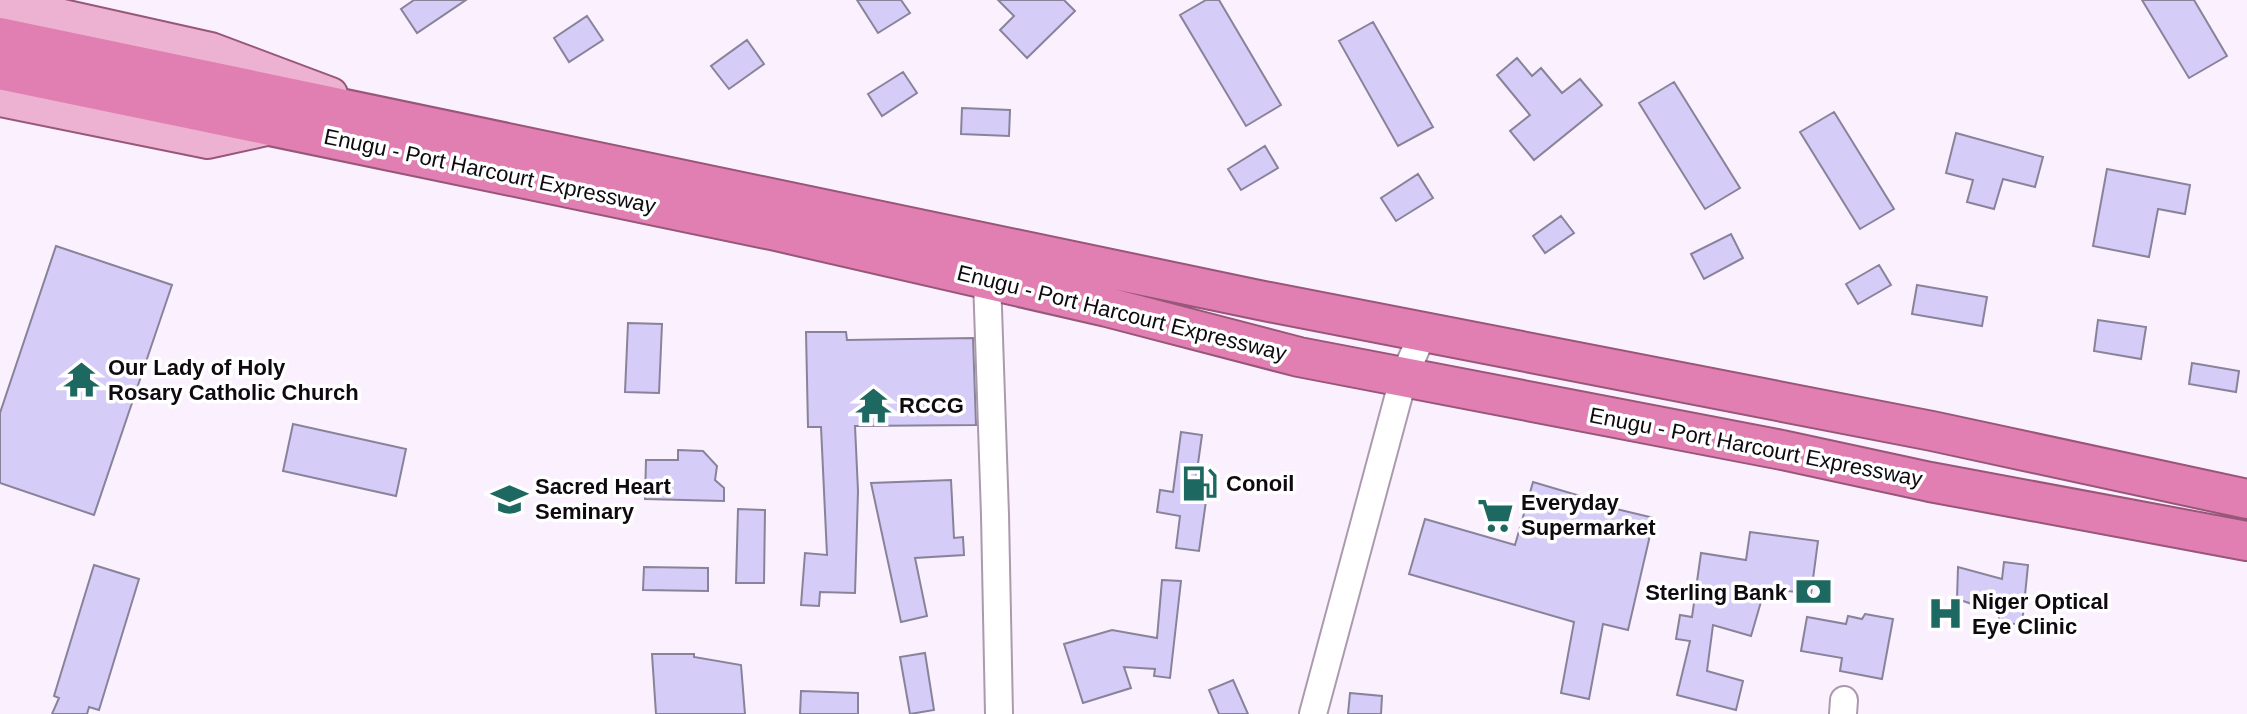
<svg xmlns="http://www.w3.org/2000/svg" width="2247" height="714" viewBox="0 0 2247 714" font-family="Arial,sans-serif">
	<style>
		.building { fill: #d5cdf7; stroke: #88839a; stroke-width: 2 }
		.lines { fill: none; stroke-linecap: round; stroke-linejoin: round }
		.minor-casing { stroke: #ab9aae; stroke-width: 30 }
		.major-casing { stroke: #985679; stroke-width: 36 }
		.highway-casing { stroke: #985679; stroke-width: 42 }
		.minor { stroke: #fff; stroke-width: 26 }
		.major { stroke: #edb2d1; stroke-width: 32 }
		.highway { stroke: #e17fb2; stroke-width: 38 }
		.labels { text-anchor: middle; dominant-baseline: central; stroke-width: 7; stroke-linejoin: round; paint-order: stroke }
		.street-label { font-size: 22px; fill: #0f0a10; stroke: #fff }
		.poi-label { font-size: 22px; font-weight: bold; fill: #0f0a10; stroke: #fff; text-anchor: start }
	</style>
	<rect width="100%" height="100%" fill="#fbf0fd"/>
	<path class="building" d="M414,0H466L417,33L401,9Z
		M857,0H901L910,13L878,33Z
		M998,0H1064L1075,11L1027,58L1000,30L1014,16Z
		M1206,0H1219L1281,105L1246,126L1180,15Z
		M2142,0H2194L2227,56L2189,78Z
		M587,16L603,40L569,62L554,38Z
		M1373,22L1433,127L1398,146L1339,41Z
		M747,40L764,64L729,89L711,66Z
		M1517,58L1532,76L1541,68L1562,93L1580,79L1602,105L1534,160L1510,131L1530,115L1497,75Z
		M903,72L917,93L882,116L868,94Z
		M1674,82L1740,188L1705,209L1639,103Z
		M962,108L1010,110L1009,136L961,134Z
		M1834,112L1894,209L1860,229L1800,132Z
		M1956,133L2043,157L2035,187L2003,179L1994,209L1967,202L1973,180L1946,173Z
		M1265,146L1278,168L1241,190L1228,169Z
		M2107,169L2190,185L2185,214L2158,209L2149,257L2093,246Z
		M1418,174L1433,198L1396,221L1381,198Z
		M1561,216L1574,233L1545,253L1533,236Z
		M1731,234L1743,258L1704,279L1691,254Z
		M56,246L172,285L94,515L0,483V413Z
		M1879,265L1891,285L1858,304L1846,284Z
		M1917,285L1987,297L1982,326L1912,314Z
		M2098,320L2146,327L2141,359L2094,351Z
		M628,323L662,324L659,393L625,392Z
		M806,332H846L847,340L973,338L976,425L855,426L858,491L855,593L820,592L819,606L801,605L805,553L827,555L821,427H808Z
		M2192,363L2239,371L2236,392L2189,384Z
		M293,424L406,449L396,496L283,471Z
		M1181,432L1202,435L1193,499L1206,501L1199,551L1176,548L1180,516L1157,512L1160,490L1173,492Z
		M678,450L703,451L717,466L715,480L724,488V501L645,499L646,460H678Z
		M951,480L954,538L963,537L964,555L915,558L927,616L901,622L871,483Z
		M1533,482L1587,498V502L1654,518L1628,630L1603,624L1589,699L1561,693L1574,622L1409,574L1425,519L1515,545Z
		M738,509L765,510L764,583H736Z
		M1750,532L1818,541L1811,594L1765,588L1751,636L1713,625L1707,671L1743,681L1736,710L1677,695L1690,641L1676,639L1680,615L1692,617L1701,553L1746,560Z
		M2004,562L2028,565L2022,625L1999,622V613L1957,599L1958,567L2002,579Z
		M94,565L139,579L99,710L89,707L87,714H52L59,698L54,696Z
		M644,567L708,568V591L643,590Z
		M1162,580L1181,581L1170,678L1154,676L1155,669L1124,667L1131,688L1083,703L1064,644L1112,630L1157,638Z
		M1865,614L1893,619L1882,679L1840,671L1842,658L1801,651L1807,617L1846,624L1848,616L1862,619Z
		M925,653L934,710L910,714L900,657Z
		M652,654H694V657L741,665L745,714H656Z
		M1233,680L1248,714H1219L1209,690Z
		M801,691L858,693V714H800Z
		M1350,693L1382,696L1381,714H1348Z"/>
	<g class="lines">
		<defs>
			<path id="minor" d="M987,279L995,515L999,714
				M1313,714L1404,376L1424,331
				M1843,714L1844,700"/>
			<path id="major" d="M0,2L211,49L331,94
				M0,100L208,142L271,128"/>
			<path id="highway" d="M0,37L1259,300L1932,431L2247,499
				M0,70L776,231L1107,307L1299,357L1782,450L1930,482L2247,541"/>
		</defs>
		<use href="#minor" class="minor-casing"/>
		<use href="#major" class="major-casing"/>
		<use href="#highway" class="highway-casing"/>
		<use href="#minor" class="minor"/>
		<use href="#major" class="major"/>
		<use href="#highway" class="highway"/>
	</g>
	<defs>
		<symbol id="temple-bare" viewBox="-9 -9 18 18"><path d="M0-6L5-2H3V0L6.5 2.5H4V6H1.5V3h-3V6H-4V2.5H-6.5L-3 0V-2H-5Z" fill="#1d6860" stroke="#fff" stroke-width="2.5" paint-order="stroke"/></symbol>
		<symbol id="fuel-bare" viewBox="-9 -9 18 18"><path d="M-5.5-6h7V0h2V4h1.3V-2.5L3-4.5l.8-.8L6-3V5H2.5V1h-1V6h-7ZM-4.2-4.7v3.2H.2V-4.7Z" fill="#1d6860" stroke="#fff" stroke-width="2.5" paint-order="stroke"/></symbol>
		<symbol id="university-bare" viewBox="-9 -9 18 18"><path d="M0-5L7-2L0 1L-7-2ZM-4 1L0 2.5L4 1V4Q0 6-4 4Z" fill="#1d6860" stroke="#fff" stroke-width="2.5" paint-order="stroke"/></symbol>
		<symbol id="supermarket-bare" viewBox="-9 -9 18 18"><path d="M-6-5.5h2.5l.6 2H6L4.5 2H-2.5L-4.4-4H-6ZM-1.5 3.2a1.3 1.3 0 1 0 .1 0ZM3 3.2a1.3 1.3 0 1 0 .1 0Z" fill="#1d6860" stroke="#fff" stroke-width="2.5" paint-order="stroke"/></symbol>
		<symbol id="bank-bare" viewBox="-9 -9 18 18"><path d="M-6-4H6V4H-6ZM0-2.3a2.3 2.3 0 1 0 0 4.6a2.3 2.3 0 1 0 0-4.6Z" fill="#1d6860" stroke="#fff" stroke-width="2.5" paint-order="stroke"/></symbol>
		<symbol id="hospital-bare" viewBox="-9 -9 18 18"><path d="M-5-5h3v3.5h4V-5h3V5h-3V1.5h-4V5h-3Z" fill="#1d6860" stroke="#fff" stroke-width="2.5" paint-order="stroke"/></symbol>
	</defs>
	<g fill-rule="evenodd">
		<use href="#temple-bare" x="56" y="354" width="51" height="51"/>
		<use href="#temple-bare" x="848" y="380" width="51" height="51"/>
		<use href="#fuel-bare" x="1174" y="458" width="51" height="51"/>
		<use href="#university-bare" x="484" y="474" width="51" height="51"/>
		<use href="#supermarket-bare" x="1470" y="490" width="51" height="51"/>
		<use href="#bank-bare" x="1788" y="566" width="51" height="51"/>
		<use href="#hospital-bare" x="1920" y="588" width="51" height="51"/>
	</g>
	<g class="labels">
		<g class="street-label">
			<text transform="translate(490 171) rotate(12)">Enugu - Port Harcourt Expressway</text>
			<text transform="translate(1122 313) rotate(14)">Enugu - Port Harcourt Expressway</text>
			<text transform="translate(1756 447) rotate(11)">Enugu - Port Harcourt Expressway</text>
		</g>
		<g class="poi-label">
			<text x="108" y="367">Our Lady of Holy<tspan x="108" dy="25">Rosary Catholic Church</tspan></text>
			<text x="899" y="405">RCCG</text>
			<text x="1226" y="483">Conoil</text>
			<text x="535" y="486">Sacred Heart<tspan x="535" dy="25">Seminary</tspan></text>
			<text x="1521" y="502">Everyday<tspan x="1521" dy="25">Supermarket</tspan></text>
			<text x="1787" y="592" text-anchor="end">Sterling Bank</text>
			<text x="1972" y="601">Niger Optical<tspan x="1972" dy="25">Eye Clinic</tspan></text>
		</g>
	</g>
</svg>
